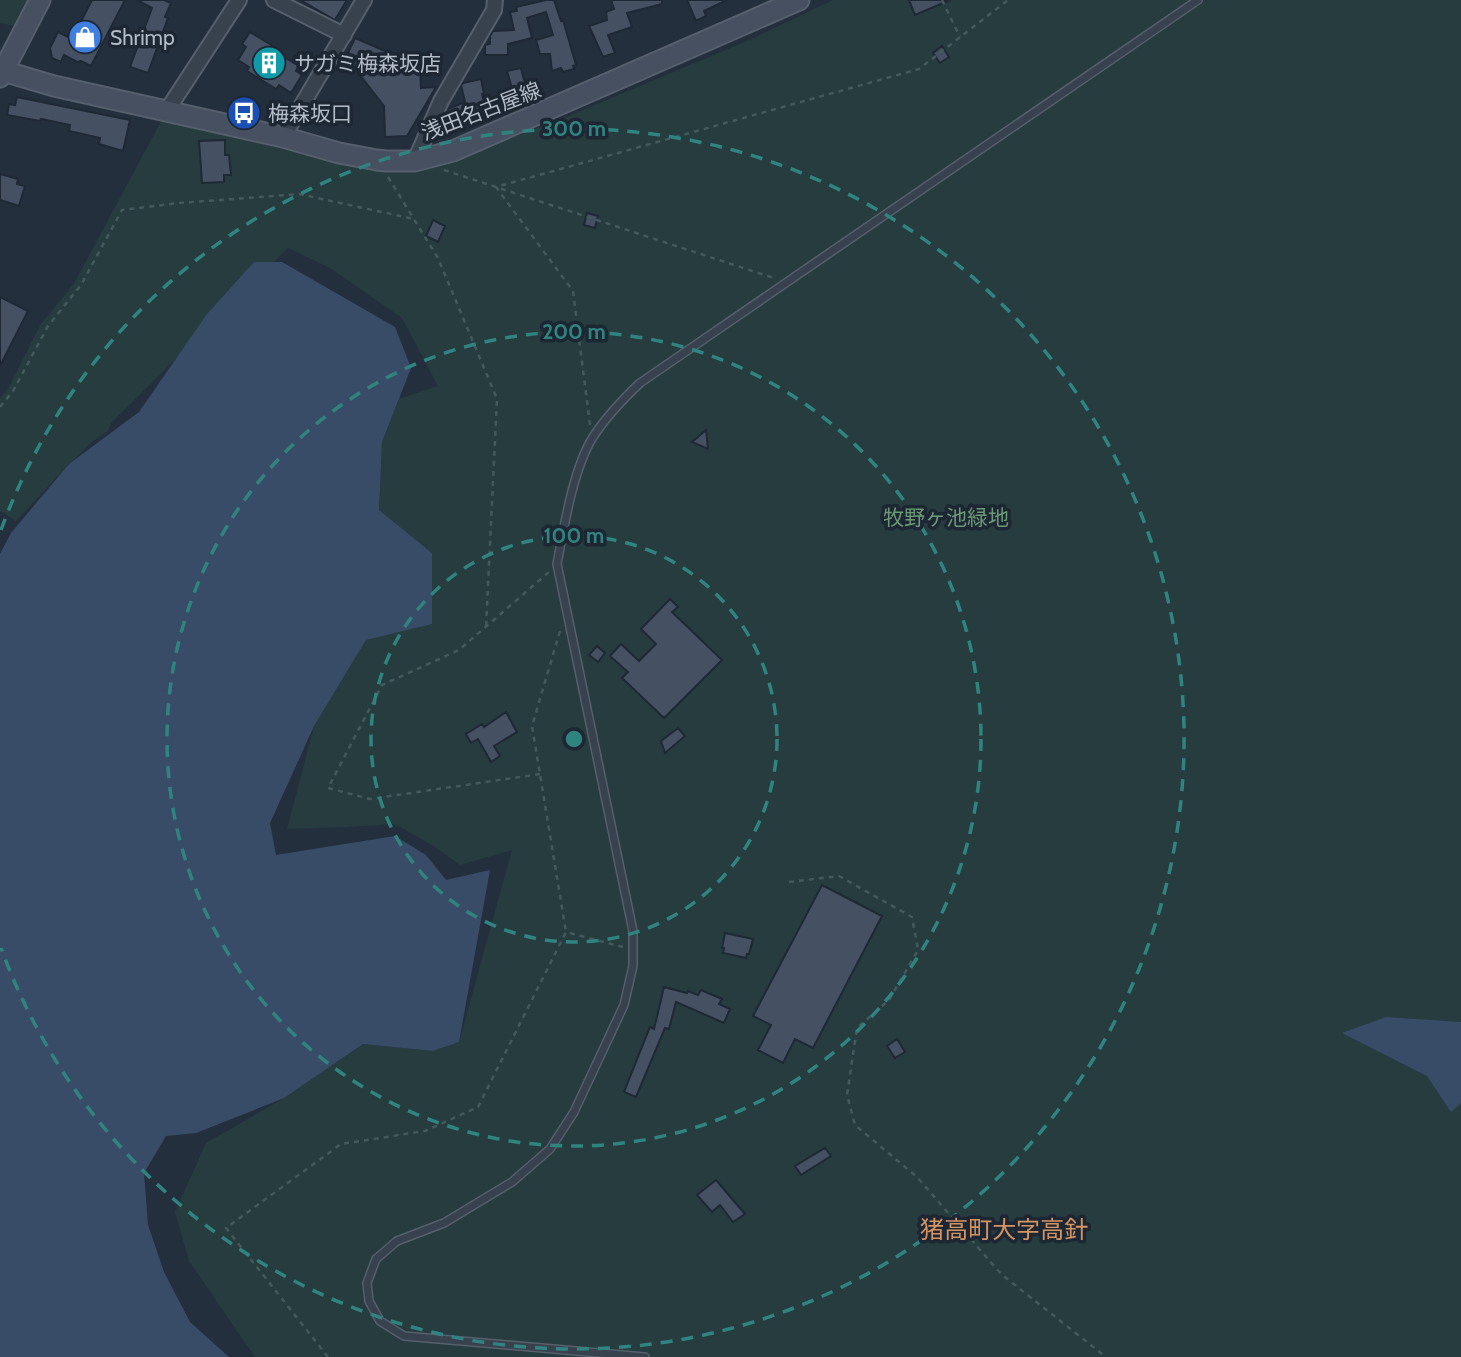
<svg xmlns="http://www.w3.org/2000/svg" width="1461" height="1357" viewBox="0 0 1461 1357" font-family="Cabin,'Noto Sans JP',sans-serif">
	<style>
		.green { fill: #263c3f }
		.water { fill: #394c67 }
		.building { fill: #455162; stroke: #1f2835; stroke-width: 2 }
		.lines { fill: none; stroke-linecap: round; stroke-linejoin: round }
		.lane-casing { stroke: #565f6c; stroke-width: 10 }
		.street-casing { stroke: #565f6c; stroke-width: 18 }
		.secondary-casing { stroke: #565f6c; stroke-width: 23 }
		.path { stroke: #44595c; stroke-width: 2.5; stroke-dasharray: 5 5; stroke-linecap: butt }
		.lane { stroke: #38414e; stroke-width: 7 }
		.street { stroke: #38414e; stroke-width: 14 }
		.secondary { stroke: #465061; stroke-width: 19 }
		.ring { fill: none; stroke: #308480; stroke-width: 3.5; stroke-dasharray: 12 9 }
		.labels { text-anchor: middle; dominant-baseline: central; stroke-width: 7; stroke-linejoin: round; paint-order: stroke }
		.poi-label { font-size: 21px; fill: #b4bcc9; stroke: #1d2633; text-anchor: start }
		.street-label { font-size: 21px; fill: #b4bcc9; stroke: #1d2633 }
		.park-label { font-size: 21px; fill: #6b9a76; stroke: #1d2633 }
		.quarter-label { font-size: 24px; fill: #d59563; stroke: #1d2633 }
		.centre { fill: #308480; stroke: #1d2633; stroke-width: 3.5 }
		.ring-label { font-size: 21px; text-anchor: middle; font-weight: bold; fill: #308480; stroke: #1d2633; stroke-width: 7; stroke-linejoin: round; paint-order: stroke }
	</style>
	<rect width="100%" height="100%" fill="#242f3e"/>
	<path class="green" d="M0,0H31L20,27L0,23Z
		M833,0H1461V1357H255L189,1261L175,1212L206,1143L284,1098L363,1044L433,1051L459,1042L512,850L460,865L432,845L395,824L346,827L287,829L314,726L366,640L432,553L379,510L382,442L399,399L438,386L402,318L330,268L288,248L111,423L108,431L92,442L69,464L16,521L0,511V398L8,388L41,324L75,282L166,112L415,161L545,126L747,41Z"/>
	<path class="water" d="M254,262H282L395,327L411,368L382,442L379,510L432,553V624L366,640L314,726L270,823L276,855L395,836L426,855L446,880L490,870L459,1042L433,1051L363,1044L284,1098L196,1133L166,1136L144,1173L148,1225L164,1272L190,1322L229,1357H0V554L11,533L69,464L139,412L207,314Z
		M1386,1017L1461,1022V1103L1451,1112L1427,1076L1342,1033Z"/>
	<path class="building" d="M92,0H125L91,66L81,61L77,62L64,55L61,62L52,58L50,48L58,32L72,39Z
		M137,0H164L171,3L165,17L168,18L148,73L130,67L152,8Z
		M300,0H347L335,20Z
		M546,0H554L561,21L563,20L576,65L573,66L574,69L563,72L561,68L552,71L550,54H540L536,40L553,35L546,12L527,18L532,38L508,44V55H485V45L490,44V36L493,31L514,30L510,12L517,11L516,7Z
		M611,0H662V4L627,13L632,27L608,35L615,53L603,57L589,26L607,20L606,12L614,9Z
		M687,0H727L704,11L706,16L696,21Z
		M909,0H950L915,15Z
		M250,32L281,51L279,54L299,66L296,71L302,75L291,93L279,85L276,89L247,71L249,67L238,60L246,47L242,44Z
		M355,38L420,66L421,88L436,87L407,136L385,137L384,106L346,57Z
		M942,46L949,57L940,63L933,53Z
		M521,68L528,95L515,99L507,71Z
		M481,79L484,94H482L487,114L465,118L466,122L451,128L446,115L448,109L465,102L461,85L463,83Z
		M17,97L130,120L123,151L99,144L100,138L69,131L70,125L41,119L40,121L7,115L9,104L15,105Z
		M225,140V155H229L231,175H224V182L202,183L199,141Z
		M0,174L18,179L17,184L25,186L19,206L0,200Z
		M587,213L598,216L595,228L584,225Z
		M433,220L445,226L438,242L426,236Z
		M0,297L28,311L0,366Z
		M706,430L708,449L692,442Z
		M670,599L678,607L672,612L722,660L664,718L622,678L628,672L610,656L621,644L639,661L656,644L641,629Z
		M597,646L605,653L598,662L589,655Z
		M506,712L517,732L494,746L500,756L491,762L478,739L471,743L466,734L482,724L484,727Z
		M678,728L685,736L665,753L661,741Z
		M822,885L882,916L813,1048L795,1039L783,1063L758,1050L771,1025L753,1016Z
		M725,933L753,939L749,954H747L746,958L723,953L724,948H722Z
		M664,987L687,993L688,991L698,995L701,990L722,999L719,1004L730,1009L724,1023L676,1002L669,1029L665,1028L636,1097L624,1092L650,1027L654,1029Z
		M897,1039L905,1052L895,1058L887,1046Z
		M825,1148L831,1156L801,1175L795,1166Z
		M716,1180L745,1214L733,1222L720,1205L712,1212L697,1195Z"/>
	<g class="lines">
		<defs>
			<path id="lane" d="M645,1357L404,1336L380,1321L369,1301L367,1283L376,1259L397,1241L444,1223L512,1182L550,1149L574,1112L624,1005L633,966V931L557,564C564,527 573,469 593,437C606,417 622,400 640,383L1198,0"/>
			<path id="street" d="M274,0L344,35
				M166,112L239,0
				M283,137L364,0
				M415,161L441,101L494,10L495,0"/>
			<path id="secondary" d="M0,70L54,86L283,137L339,153L377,160L386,161H415L453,151L799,0
				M0,77L40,0"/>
		</defs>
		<use href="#lane" class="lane-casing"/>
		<use href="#street" class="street-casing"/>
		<use href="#secondary" class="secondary-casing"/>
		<path class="path" d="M942,0L960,37
			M444,170L774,278
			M388,177L438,258L497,399L486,627
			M0,407L13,391L48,326L81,285L122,210L179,203L299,194L414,219
			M590,425L573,291L496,187L919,69L1008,0
			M560,631L532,726L566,932
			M540,774L370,799L328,788L382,685L459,650L549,572
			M789,882L839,876L912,917L918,950L889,1000L857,1028L847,1095L855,1125L917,1177L1001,1274L1106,1357
			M328,1357L226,1228L341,1144L425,1131L478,1107L566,932L623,947"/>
		<use href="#lane" class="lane"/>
		<use href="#street" class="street"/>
		<use href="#secondary" class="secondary"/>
	</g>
	<g class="ring">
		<circle cx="574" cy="739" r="203"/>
		<circle cx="574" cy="739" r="407"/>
		<path d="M1 530A610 610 0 1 1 1 948"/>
	</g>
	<defs>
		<symbol id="shop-disc" viewBox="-11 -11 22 22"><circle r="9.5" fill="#3f7fe0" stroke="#1d2633"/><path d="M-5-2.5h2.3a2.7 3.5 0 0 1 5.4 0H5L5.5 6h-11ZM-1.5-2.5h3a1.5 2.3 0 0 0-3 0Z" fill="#fff"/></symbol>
		<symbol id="building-disc" viewBox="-11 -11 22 22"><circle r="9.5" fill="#0f9aa8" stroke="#1d2633"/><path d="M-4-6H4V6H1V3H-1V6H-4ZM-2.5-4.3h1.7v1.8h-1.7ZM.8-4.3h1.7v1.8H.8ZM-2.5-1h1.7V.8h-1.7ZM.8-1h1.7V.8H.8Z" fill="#fff"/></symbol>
		<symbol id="bus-disc" viewBox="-11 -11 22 22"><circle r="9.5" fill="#1a4fb4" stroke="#1d2633"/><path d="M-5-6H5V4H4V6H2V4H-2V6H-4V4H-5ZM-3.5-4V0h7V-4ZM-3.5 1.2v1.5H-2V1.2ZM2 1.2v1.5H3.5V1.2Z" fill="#fff"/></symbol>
	</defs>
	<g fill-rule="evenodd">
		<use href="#shop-disc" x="66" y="18" width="38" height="38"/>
		<use href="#building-disc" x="250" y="44" width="38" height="38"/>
		<use href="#bus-disc" x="225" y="94" width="38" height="38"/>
	</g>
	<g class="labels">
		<g class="poi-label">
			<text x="110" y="37">Shrimp</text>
			<text x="294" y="63">サガミ梅森坂店</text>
			<text x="268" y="113">梅森坂口</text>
		</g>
		<g class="street-label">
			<text transform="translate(481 111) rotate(-21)">浅田名古屋線</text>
		</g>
		<g class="park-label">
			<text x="946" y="517">牧野ヶ池緑地</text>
		</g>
		<g class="quarter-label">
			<text x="1004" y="1229">猪高町大字高針</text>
		</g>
	</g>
	<circle cx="574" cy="739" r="10" class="centre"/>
	<g class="ring-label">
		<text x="574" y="136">300 m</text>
		<text x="574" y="339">200 m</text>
		<text x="574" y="543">100 m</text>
	</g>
</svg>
